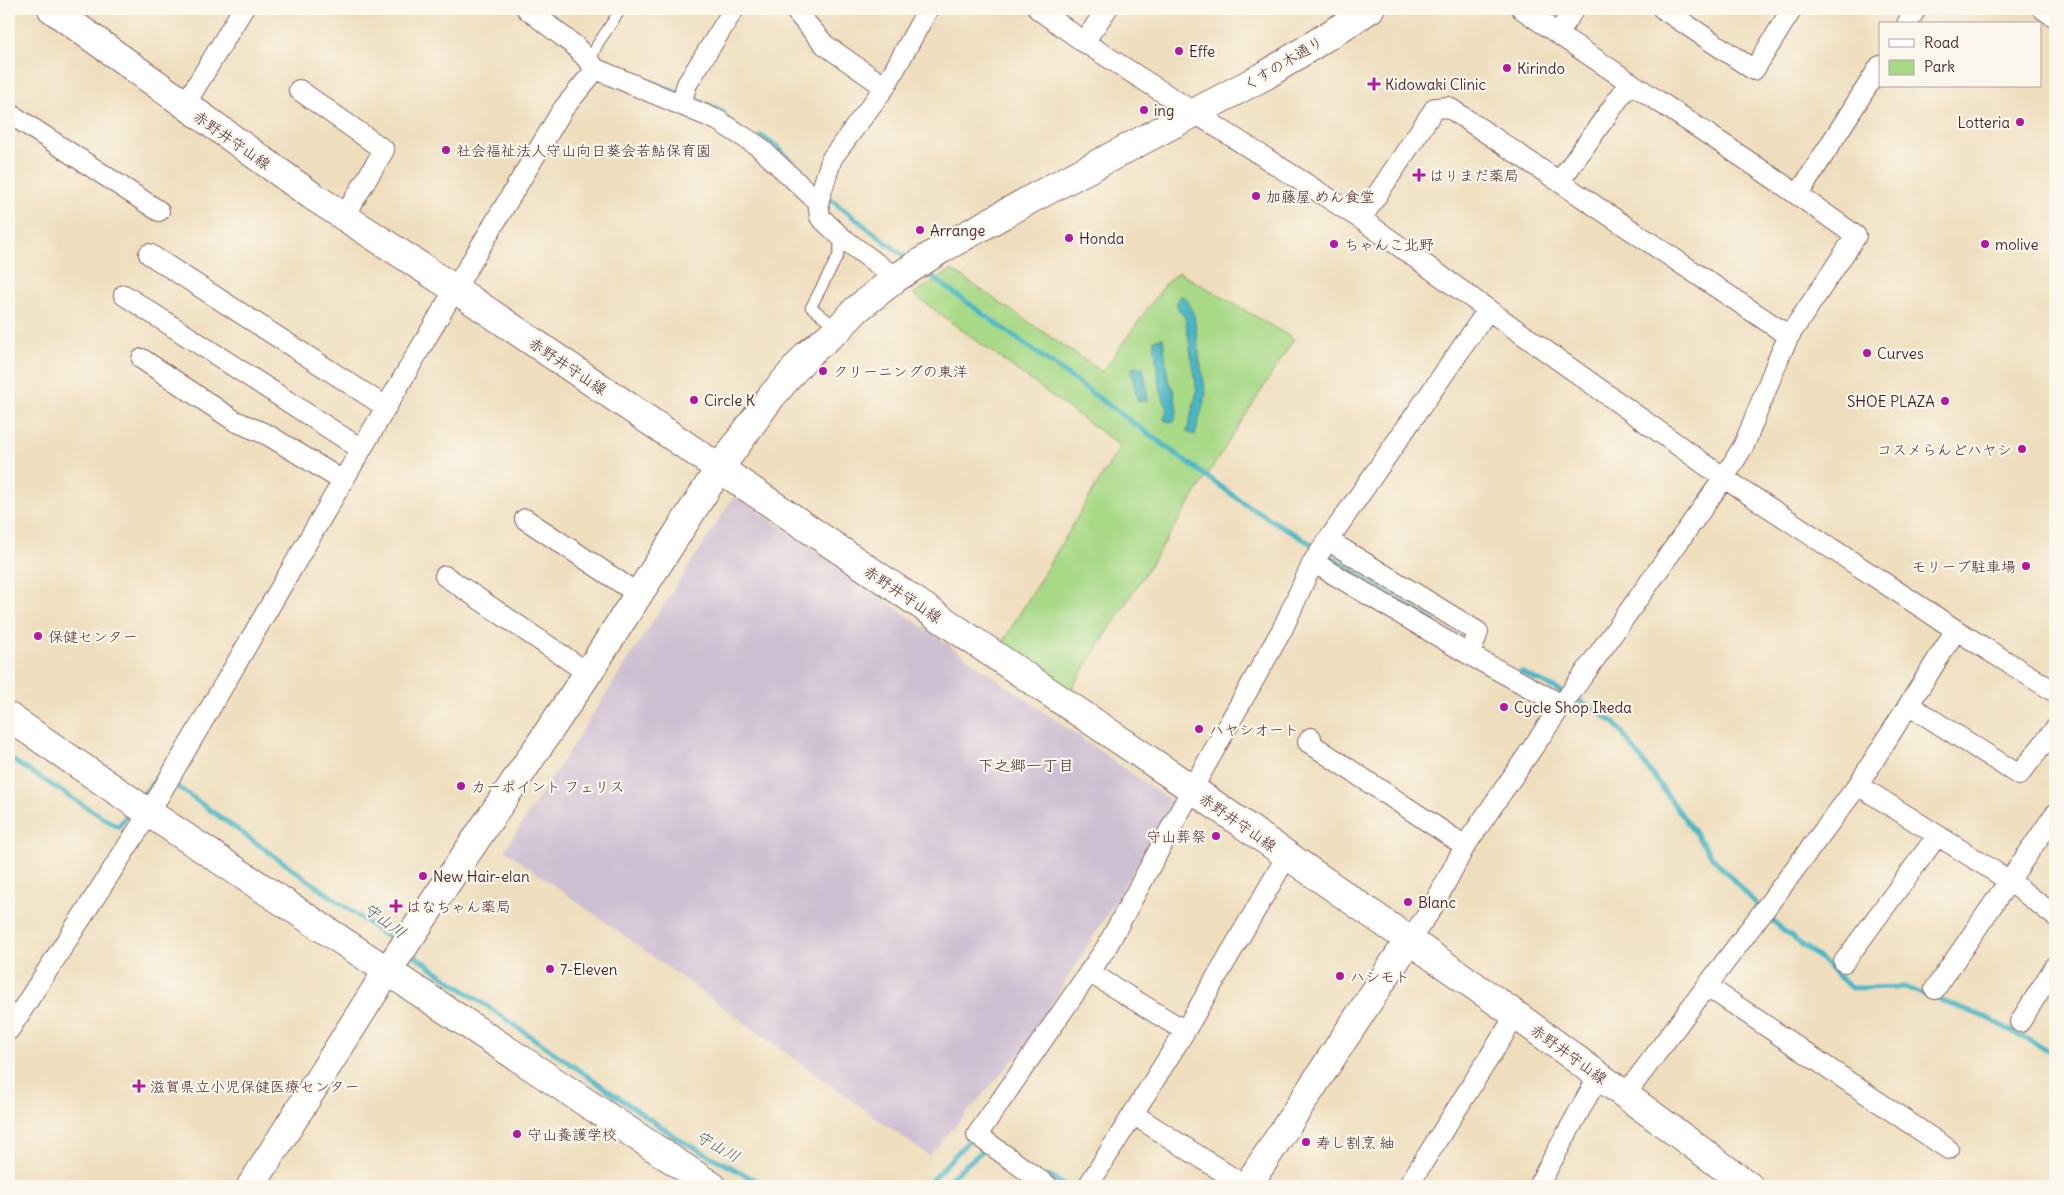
<svg xmlns="http://www.w3.org/2000/svg" width="2064" height="1195" viewBox="0 0 2064 1195" font-family="Delius,'Klee One',sans-serif">
	<style>
		.industrial { fill: #cebed1 }
		.green { fill: #a8d987; stroke: #797c59 }
		.water { fill: #49b6c5; stroke: #4a6a78 }
		.lines { fill: none; stroke-linecap: round; stroke-linejoin: round }
		.stream { stroke: #49b6c5; stroke-width: 5 }
		.lane-casing { stroke: #84625e; stroke-width: 12 }
		.street-casing { stroke: #84625e; stroke-width: 22 }
		.secondary-casing { stroke: #84625e; stroke-width: 30 }
		.lane { stroke: #fff; stroke-width: 10 }
		.street { stroke: #fff; stroke-width: 20 }
		.secondary { stroke: #fff; stroke-width: 28 }
		.poi-dot { fill: #b5179e; stroke: #fbf7ec; stroke-width: 2 }
		.labels { text-anchor: middle; dominant-baseline: central; stroke-width: 4.5; stroke-linejoin: round; paint-order: stroke }
		.poi-label { font-size: 15px; fill: #4a1f2b; stroke: #fbf7ec; text-anchor: start }
		.street-label { font-size: 15px; fill: #4a1f2b; stroke: #fbf7ec }
		.neighbourhood-label { font-size: 16px; fill: #4a1f2b; stroke: #fbf7ec }
		.water-label { font-size: 16px; font-style: italic; fill: #4a5b69; stroke: #fbf7ec }
	</style>
	<rect width="100%" height="100%" fill="#fbf7ec"/>
	<filter id="ink" filterUnits="userSpaceOnUse"><feTurbulence type="fractalNoise" baseFrequency=".02" numOctaves="2"/><feDisplacementMap in="SourceGraphic" scale="10" xChannelSelector="R" yChannelSelector="G"/><feConvolveMatrix kernelMatrix="1 2 1 2 8 2 1 2 1" color-interpolation-filters="sRGB"/></filter>
	<filter id="wash" filterUnits="userSpaceOnUse"><feTurbulence type="fractalNoise" baseFrequency=".0096" numOctaves="4" result="noise"/><feDisplacementMap in="SourceGraphic" scale="20" xChannelSelector="R" yChannelSelector="G"/><feGaussianBlur stdDeviation="1.12" result="paint"/><feColorMatrix in="noise" values="0 0 0 0 0 0 0 0 0 0 0 0 0 0 0 0 0 1.4 0 .05"/><feComposite in="paint" operator="in"/></filter>
	<g filter="url(#wash)">
		<rect width="100%" height="100%" fill="#efdebd"/>
		<path class="industrial" d="M735,495L1175,804L1025,1047L929,1156L505,850Z"/>
		<path class="green" d="M952,270L1102,372L1166,283L1179,272L1294,339L1070,691L1001,645L1120,446L913,294Z"/>
		<path class="water" d="M1182,296L1186,298L1194,315L1200,362L1206,393L1195,435L1187,432L1197,391L1185,317C1179,312 1175,305 1178,298Z
			M1163,338L1168,380L1173,388L1177,410L1174,422L1165,421L1164,418L1167,411L1159,384L1154,341L1156,339Z
			M1143,367L1148,399L1138,402L1131,370L1132,368Z"/>
		<g class="lines">
			<path class="stream" d="M543,9L568,29
				M645,79L679,93
				M689,97L714,107L724,113
				M761,136L778,147L804,176
				M825,195L909,260
				M924,271L1245,504L1318,548
				M1325,553L1434,622
				M1521,672L1565,693
				M1573,697L1615,723L1713,858L1761,909
				M9,758L118,827L131,810
				M171,782L396,943
				M141,798L160,773L165,777
				M1767,915L1784,931L1819,958L1851,988L1904,987L1987,1018L2055,1054
				M409,952L680,1140L766,1186
				M1049,1176L1066,1186
				M926,1186L974,1135
				M941,1186L986,1148"/>
		</g>
	</g>
	<g filter="url(#ink)">
		<g class="lines">
			<defs>
				<path id="lane" d="M590,62L597,45L621,9
					M837,328L811,307L838,256L841,237"/>
				<path id="street" d="M527,9L575,46L596,69L717,120L758,146L818,202
					M794,9L825,45L885,87
					M1038,9L1084,42L1361,219L1724,478L1956,630L2055,692
					M1663,9L1754,70L1792,9
					M2043,9L2055,17
					M1907,24L1916,9
					M1558,34L1574,9
					M1084,42L1107,9
					M299,90L384,150L344,217
					M681,104L687,84L734,9
					M184,106L243,9
					M9,113L159,211
					M1560,181L1629,84
					M1798,195L1880,66
					M1361,219L1435,108L1448,107L1789,336L1856,236C1747,157 1632,86 1522,9
					M149,254L386,407
					M896,278L841,237L820,217L818,202L832,158L885,87L928,9
					M124,295L361,449
					M142,359L235,421L268,435L343,481
					M525,519L638,594
					M1329,541L1478,632L1470,655L1562,705
					M1313,562L1470,655
					M445,576L588,673
					M1909,705L2019,775L2055,729
					M1311,738L1308,742L1465,846
					M1858,785L2008,880L2055,916
					M1409,940L1431,910L1465,846L1562,705L1724,478L1744,445L1779,357L1789,336
					M1844,962L1937,836
					M1089,972L1185,1031
					M1707,986L1948,1149
					M1935,989L2055,814
					M2020,1022L2055,966
					M9,1030L149,813L455,289L563,109L596,69
					M1625,1095L1858,785L1956,630
					M1133,1114L1245,1186
					M1048,1186L977,1135L1106,948L1192,789L1283,628L1313,562L1488,310
					M1088,1186L1185,1031L1287,856
					M1408,1186L1516,1015
					M1538,1186L1599,1075"/>
				<path id="secondary" d="M52,9L311,195L455,289L1192,789L1409,940L1516,1015L1749,1186
					M9,717L149,813L712,1186
					M251,1186L388,970L588,673L719,469L771,397L808,354L838,329L857,309L896,278L940,250L1033,198L1266,75L1370,9
					M1247,1186L1409,940"/>
			</defs>
			<use href="#lane" class="lane-casing"/>
			<use href="#street" class="street-casing"/>
			<use href="#secondary" class="secondary-casing"/>
			<use href="#lane" class="lane"/>
			<use href="#street" class="street"/>
			<use href="#secondary" class="secondary"/>
		</g>
	</g>
	<g class="poi-dot">
		<circle cx="1179" cy="51" r="5"/>
		<circle cx="1507" cy="68" r="5"/>
		<path d="M1371.5 76.5h5v5h5v5h-5v5h-5v-5h-5v-5h5z"/>
		<circle cx="1144" cy="110" r="5"/>
		<circle cx="2020" cy="122" r="5"/>
		<circle cx="446" cy="150" r="5"/>
		<path d="M1416.5 167.5h5v5h5v5h-5v5h-5v-5h-5v-5h5z"/>
		<circle cx="1256" cy="196" r="5"/>
		<circle cx="920" cy="230" r="5"/>
		<circle cx="1069" cy="238" r="5"/>
		<circle cx="1334" cy="244" r="5"/>
		<circle cx="1985" cy="244" r="5"/>
		<circle cx="1867" cy="353" r="5"/>
		<circle cx="823" cy="371" r="5"/>
		<circle cx="694" cy="400" r="5"/>
		<circle cx="1945" cy="401" r="5"/>
		<circle cx="2022" cy="449" r="5"/>
		<circle cx="2026" cy="566" r="5"/>
		<circle cx="38" cy="636" r="5"/>
		<circle cx="1504" cy="707" r="5"/>
		<circle cx="1199" cy="729" r="5"/>
		<circle cx="461" cy="786" r="5"/>
		<circle cx="1216" cy="836" r="5"/>
		<circle cx="423" cy="876" r="5"/>
		<circle cx="1408" cy="902" r="5"/>
		<path d="M393.5 898.5h5v5h5v5h-5v5h-5v-5h-5v-5h5z"/>
		<circle cx="550" cy="969" r="5"/>
		<circle cx="1340" cy="976" r="5"/>
		<path d="M136.5 1078.5h5v5h5v5h-5v5h-5v-5h-5v-5h5z"/>
		<circle cx="517" cy="1134" r="5"/>
		<circle cx="1306" cy="1142" r="5"/>
	</g>
	<g class="labels">
		<g class="poi-label">
			<text x="1189" y="51">Effe</text>
			<text x="1517" y="68">Kirindo</text>
			<text x="1385" y="84">Kidowaki Clinic</text>
			<text x="1154" y="110">ing</text>
			<text x="2010" y="122" text-anchor="end">Lotteria</text>
			<text x="456" y="150">社会福祉法人守山向日葵会若鮎保育園</text>
			<text x="1429" y="175">はりまだ薬局</text>
			<text x="1266" y="196">加藤屋 めん食堂</text>
			<text x="930" y="230">Arrange</text>
			<text x="1079" y="238">Honda</text>
			<text x="1344" y="244">ちゃんこ北野</text>
			<text x="1995" y="244">molive</text>
			<text x="1877" y="353">Curves</text>
			<text x="833" y="371">クリーニングの東洋</text>
			<text x="704" y="400">Circle K</text>
			<text x="1935" y="401" text-anchor="end">SHOE PLAZA</text>
			<text x="2012" y="449" text-anchor="end">コスメらんどハヤシ</text>
			<text x="2016" y="566" text-anchor="end">モリーブ駐車場</text>
			<text x="48" y="636">保健センター</text>
			<text x="1514" y="707">Cycle Shop Ikeda</text>
			<text x="1209" y="729">ハヤシオート</text>
			<text x="471" y="786">カーポイント フェリス</text>
			<text x="1206" y="836" text-anchor="end">守山葬祭</text>
			<text x="433" y="876">New Hair-elan</text>
			<text x="1418" y="902">Blanc</text>
			<text x="406" y="906">はなちゃん薬局</text>
			<text x="560" y="969">7-Eleven</text>
			<text x="1350" y="976">ハシモト</text>
			<text x="150" y="1086">滋賀県立小児保健医療センター</text>
			<text x="527" y="1134">守山養護学校</text>
			<text x="1316" y="1142">寿し割烹 紬</text>
		</g>
		<g class="street-label">
			<text transform="translate(1283 63) rotate(-31)">くすの木通り</text>
			<text transform="translate(232 140) rotate(35)">赤野井守山線</text>
			<text transform="translate(568 366) rotate(34)">赤野井守山線</text>
			<text transform="translate(903 594) rotate(34)">赤野井守山線</text>
			<text transform="translate(1238 822) rotate(35)">赤野井守山線</text>
			<text transform="translate(1569 1054) rotate(36)">赤野井守山線</text>
		</g>
		<g class="neighbourhood-label">
			<text x="1026" y="765">下之郷一丁目</text>
		</g>
		<g class="water-label">
			<text transform="translate(385 920) rotate(36)">守山川</text>
			<text transform="translate(718 1146) rotate(29)">守山川</text>
		</g>
	</g>
	<rect width="2064" height="1195" fill="none" stroke="#fbf7ec" stroke-width="30"/>
	<rect x="1879" y="22" width="162" height="65" fill="#fbf7ec" stroke="#b4a19f"/>
	<rect x="1889" y="39" width="25" height="8" fill="#ffffff" stroke="#b4a19f"/>
	<text x="1924" y="48" font-size="15" fill="#4a1f2b">Road</text>
	<rect x="1889" y="60" width="25" height="15" fill="#a8d987" stroke="#b4a19f"/>
	<text x="1924" y="72" font-size="15" fill="#4a1f2b">Park</text>
</svg>
